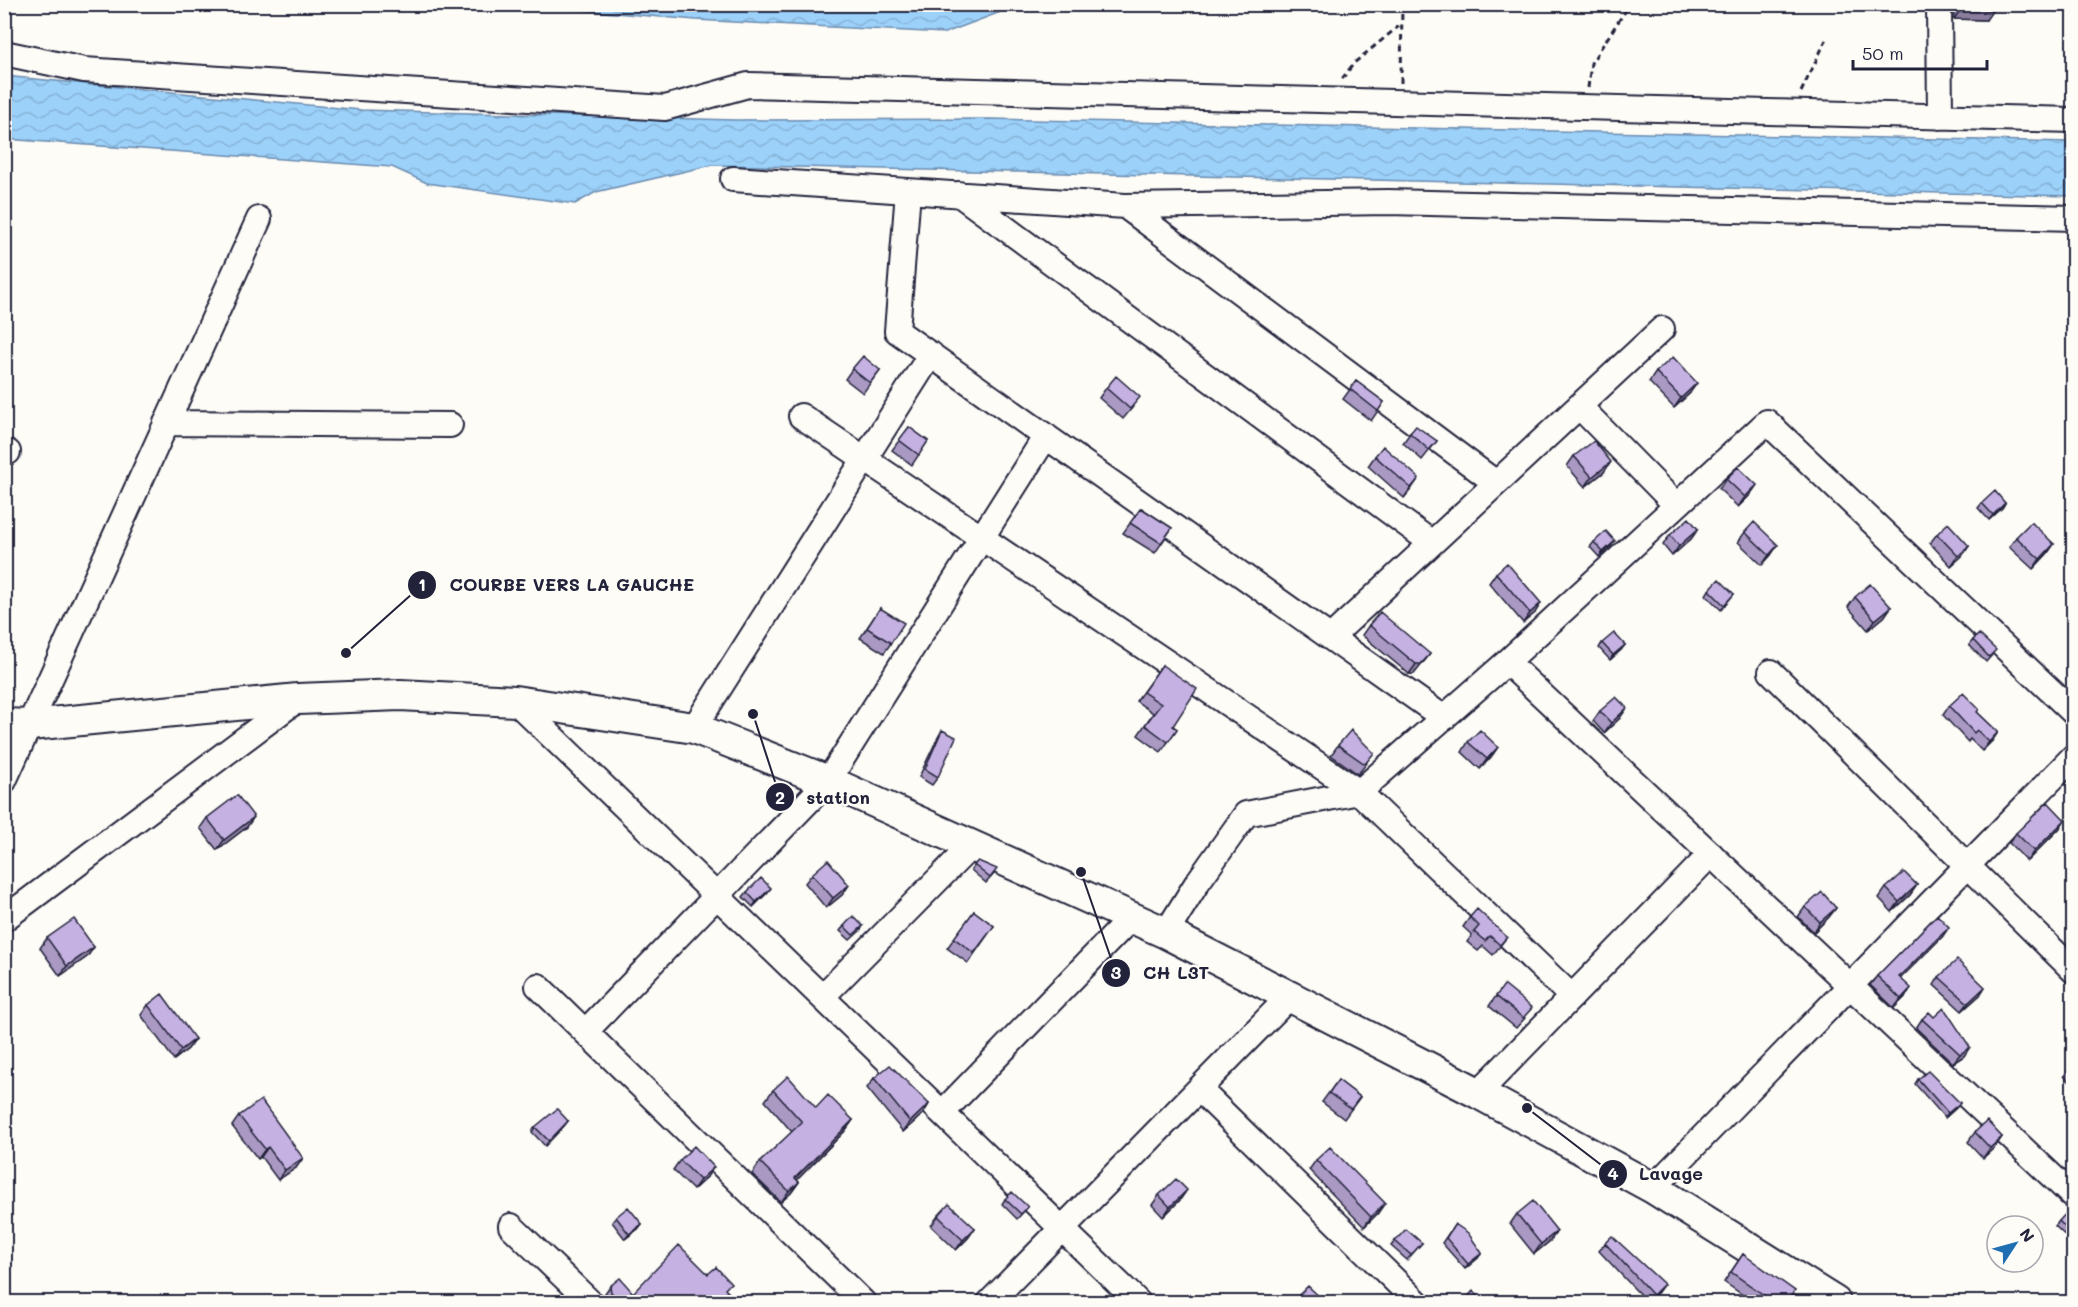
<svg xmlns="http://www.w3.org/2000/svg" width="2078" height="1307" viewBox="0 0 2078 1307" font-family="Mali,sans-serif">
	<style>
		.water { fill: url(#water-waves); stroke: #6b8bae; stroke-width: 1.5 }
		.lines { fill: none; stroke-linecap: round; stroke-linejoin: round }
		.minor-casing { stroke: #22223b; stroke-width: 28 }
		.major-casing { stroke: #22223b; stroke-width: 34 }
		.path { stroke: #22223b; stroke-width: 3; stroke-dasharray: 6 4.5; stroke-linecap: butt }
		.minor { stroke: #fdfcf7; stroke-width: 24 }
		.major { stroke: #fdfcf7; stroke-width: 30 }
		.wall { fill: #aa99c2; stroke: #22223b; stroke-width: 1.5 }
		.shaded-wall { fill: #8b7d9e; stroke: #22223b; stroke-width: 1.5 }
		.building { fill: #c6b2e2; stroke: #22223b; stroke-width: 1.5 }
		.leader { fill: none; stroke: #22223b; stroke-width: 2 }
		.callout-dot { fill: #22223b; stroke: #fdfcf7; stroke-width: 2 }
		.mark-label { font-size: 18px; text-anchor: middle; font-weight: bold; fill: #fff }
		.callout-label { font-size: 18px; text-anchor: middle; font-weight: bold; fill: #22223b; stroke: #fdfcf7; stroke-width: 5; stroke-linejoin: round; paint-order: stroke }
	</style>
	<defs>
		<pattern id="water-waves" width="16" height="10" patternUnits="userSpaceOnUse" patternTransform="scale(1.5)"><rect width="16" height="10" fill="#9cd1fa"/><path d="M0 5q4-4 8 0t8 0" fill="none" stroke="#86b3d7"/></pattern>
	</defs>
	<rect width="100%" height="100%" fill="#fdfcf7"/>
	<filter id="ink" filterUnits="userSpaceOnUse"><feTurbulence type="fractalNoise" baseFrequency=".0167" numOctaves="2"/><feDisplacementMap in="SourceGraphic" scale="12" xChannelSelector="R" yChannelSelector="G"/><feConvolveMatrix kernelMatrix="1 2 1 2 8 2 1 2 1" color-interpolation-filters="sRGB"/></filter>
	<g filter="url(#ink)">
		<path class="water" d="M522,5H1019L945,33L696,20Z
			M4,76L361,110L735,120L989,119L2073,142V196L712,165L596,192L575,204L427,183L392,167L5,139Z"/>
		<g class="lines">
			<defs>
				<path id="minor" d="M1939,4L1940,117
					M4,53L84,70L665,108L748,85L2074,120
					M733,179L1125,206L1388,202L2074,218
					M908,191L897,331L1444,718
					M959,194L1432,543
					M1125,206L1496,483
					M1579,406L1676,505
					M801,416L1359,792L1572,997
					M166,423L450,425
					M4,453L8,452
					M1331,637L1662,329
					M1507,662L2074,1197
					M1771,672L2074,971
					M515,701L1138,1302
					M694,728L931,354
					M4,781L259,219
					M4,919L298,699
					M1166,933L1197,883L1246,814L1359,792L1507,662L1767,422L2074,713
					M538,986L863,1302
					M822,997L972,845
					M585,1032L828,781L1046,436
					M1199,1089L1417,1302
					M1478,1093L1711,854
					M942,1113L1131,918
					M1653,1188L2074,756
					M511,1226L590,1302
					M990,1302L1290,996"/>
				<path id="major" d="M4,724L30,725L298,699L400,695L515,701L694,728L828,781L1166,933L1478,1093L1653,1188L1835,1302"/>
			</defs>
			<use href="#minor" class="minor-casing"/>
			<use href="#major" class="major-casing"/>
			<path class="path" d="M5,34L12,4
				M1342,79L1354,63L1399,26
				M1401,83L1402,4
				M1588,88L1591,63L1630,4
				M1801,92L1826,40"/>
			<use href="#minor" class="minor"/>
			<use href="#major" class="major"/>
		</g>
		<path class="wall" d="M1954,4H1993L1986,20L1954,19Z
			M852,369L880,370L863,393L845,379Z
			M1656,372L1690,393L1674,408L1649,382Z
			M1356,381L1384,402L1371,421L1343,399Z
			M1106,388L1133,407L1123,419L1099,398Z
			M909,427L928,441L912,465L892,450Z
			M1410,433L1437,441L1422,460L1403,443Z
			M1375,456L1412,488L1404,498L1368,466Z
			M1574,456L1604,472L1585,487L1567,466Z
			M1726,479L1750,495L1738,507L1719,489Z
			M1982,503H2005L2002,508L1989,520L1978,508Z
			M1141,508L1172,528L1155,553L1123,533Z
			M1698,529L1691,539L1672,556L1663,545L1670,535Z
			M1745,532L1771,555L1762,565L1738,542Z
			M1937,534L1969,546L1962,556L1951,566L1930,543Z
			M2016,537L2054,544L2047,554L2033,569L2009,547Z
			M1594,542L1611,546L1599,557L1590,547Z
			M1496,573L1535,613L1523,623L1489,583Z
			M1709,590L1734,594L1721,610L1706,595Z
			M1855,597L1891,607L1884,617L1868,630L1848,607Z
			M880,608L891,643L884,653L860,638Z
			M1369,625L1430,654L1414,674H1409L1362,635Z
			M1973,640L1992,655L1986,662L1969,645Z
			M1602,643L1625,645L1621,650L1610,660L1599,648Z
			M1162,665L1173,726L1177,729L1161,752L1138,735L1153,713L1136,701Z
			M1949,706L1977,712L1998,732L1992,741L1982,751L1970,739L1968,742L1943,715Z
			M1600,711L1620,718L1604,733L1593,721Z
			M942,730L938,777L932,785L919,777L937,739Z
			M1468,742L1498,747L1491,757L1480,769L1462,752Z
			M1338,745L1367,763L1358,774L1331,755Z
			M207,818L247,827L217,850L200,828Z
			M2059,829L2027,861L2009,843L2016,833Z
			M978,861L994,874L986,883L971,870Z
			M812,874L849,885L842,895L826,908L805,883Z
			M1917,885L1910,895L1892,912L1879,898L1886,888Z
			M747,892L767,893L753,907L743,897Z
			M1805,907L1836,908L1829,917L1814,932L1798,917Z
			M974,911L994,926L968,963L947,948Z
			M1470,917L1507,937L1493,955L1483,946L1478,951L1467,942L1472,935L1463,927Z
			M844,926H863L860,931L850,940L840,931Z
			M1943,936L1900,978L1905,997L1894,1008L1870,985L1877,976Z
			M47,938L94,947L87,957L60,976L40,948Z
			M1939,977L1980,995L1962,1011L1934,985Z
			M1496,996L1525,1018L1516,1028L1489,1006Z
			M148,1005L195,1039L188,1049L174,1060L141,1015Z
			M1922,1019L1964,1056L1953,1063L1916,1028Z
			M2073,1064V1085L2064,1076Z
			M874,1078L929,1104L923,1114L903,1132L867,1088Z
			M1918,1079L1960,1103L1956,1108L1945,1118L1915,1084Z
			M1338,1080L1360,1097L1344,1119L1322,1102Z
			M773,1090L816,1108L853,1120L845,1131L797,1180L799,1182L791,1193L781,1202L752,1174L760,1162L792,1132L765,1101Z
			M239,1116L303,1158L296,1168L278,1180L261,1157L258,1159L232,1126Z
			M568,1121L564,1126L545,1146L532,1132L535,1127Z
			M1975,1132L2002,1137L1995,1147L1983,1158L1968,1142Z
			M680,1160L707,1177L693,1190L673,1170Z
			M1316,1160L1378,1213L1364,1227L1309,1170Z
			M1159,1195L1180,1200L1163,1217L1152,1205Z
			M1005,1199L1028,1207L1017,1219L1002,1204Z
			M1517,1214L1557,1231L1550,1241L1534,1254L1510,1224Z
			M2073,1214V1239L2071,1241L2055,1226L2059,1221Z
			M938,1216L975,1228L968,1238L956,1250L931,1226Z
			M616,1217L642,1224L638,1229L625,1239L612,1222Z
			M1455,1224L1478,1258L1465,1269L1442,1243Z
			M1395,1241L1422,1243L1407,1260L1391,1246Z
			M1605,1243L1658,1292L1648,1302H1647L1599,1251Z
			M1743,1254L1786,1302H1753L1724,1282Z
			M708,1274L738,1302H604L603,1296L610,1286L633,1293Z
			M1296,1298L1325,1302H1293Z"/>
		<path class="shaded-wall" d="M1961,9L1993,10L1986,20L1954,19Z
			M1697,383L1690,393L1674,408L1681,398Z
			M1611,462L1604,472L1585,487L1592,477Z
			M1419,478L1412,488L1404,498L1411,488Z
			M1757,485L1750,495L1738,507L1745,497Z
			M2005,503L2002,508L1989,520L1993,515Z
			M1698,529L1691,539L1672,556L1679,546Z
			M1615,541L1611,546L1599,557L1603,552Z
			M2054,544L2047,554L2033,569L2040,559Z
			M1778,545L1771,555L1762,565L1769,555Z
			M1969,546L1962,556L1951,566L1958,556Z
			M1541,603L1535,613L1523,623L1530,613Z
			M1891,607L1884,617L1868,630L1875,620Z
			M1625,645L1621,650L1610,660L1613,655Z
			M1430,654L1414,674H1409L1416,664Z
			M1627,708L1620,718L1604,733L1611,723Z
			M1998,732L1992,741L1982,751L1989,742Z
			M1498,747L1491,757L1480,769L1487,759Z
			M254,817L247,827L217,850L224,840Z
			M2065,820L2059,829L2027,861L2034,851Z
			M849,885L842,895L826,908L833,898Z
			M1917,885L1910,895L1892,912L1899,902Z
			M771,888L767,893L753,907L756,902Z
			M1836,908L1829,917L1814,932L1820,922Z
			M1949,927L1943,936L1893,986L1899,977Z
			M94,947L87,957L60,976L67,966Z
			M1985,987L1980,995L1962,1011L1968,1003Z
			M1911,988L1905,997L1894,1008L1901,999Z
			M195,1039L188,1049L174,1060L181,1050Z
			M1970,1047L1964,1056L1953,1063L1960,1054Z
			M1960,1103L1956,1108L1945,1118L1948,1113Z
			M929,1104L923,1114L903,1132L910,1122Z
			M853,1120L845,1131L787,1190L795,1178Z
			M568,1121L564,1126L545,1146L549,1141Z
			M2002,1137L1995,1147L1983,1158L1990,1148Z
			M268,1147L261,1157L258,1159L265,1149Z
			M303,1158L296,1168L278,1180L285,1170Z
			M714,1167L707,1177L693,1190L700,1180Z
			M799,1182L791,1193L781,1202L789,1191Z
			M1187,1190L1180,1200L1163,1217L1170,1207Z
			M1385,1203L1378,1213L1364,1227L1371,1217Z
			M642,1224L638,1229L625,1239L629,1234Z
			M975,1228L968,1238L956,1250L963,1240Z
			M1557,1231L1550,1241L1534,1254L1541,1244Z
			M1482,1253L1478,1258L1465,1269L1468,1264Z
			M1664,1284L1658,1292L1648,1302L1653,1295Z"/>
		<path class="building" d="M1961,4H1993V10L1961,9Z
			M863,356L880,370L870,383L852,369Z
			M1673,357L1697,383L1681,398L1656,372Z
			M1116,376L1140,397L1130,409L1106,388Z
			M1356,381L1384,402L1378,411L1350,389Z
			M1416,426L1437,441L1429,450L1410,433Z
			M909,427L928,441L919,455L899,440Z
			M1594,441L1611,462L1592,477L1574,456Z
			M1383,446L1419,478L1411,488L1375,456Z
			M1738,467L1757,485L1745,497L1726,479Z
			M1995,491L2005,503L1993,515L1982,503Z
			M1141,508L1172,528L1161,543L1130,523Z
			M1689,518L1698,529L1679,546L1670,535Z
			M1754,522L1778,545L1769,555L1745,532Z
			M2031,522L2054,544L2040,559L2016,537Z
			M1948,523L1969,546L1958,556L1937,534Z
			M1606,531L1615,541L1603,552L1594,542Z
			M1507,563L1541,603L1530,613L1496,573Z
			M1719,579L1734,594L1724,605L1709,590Z
			M1870,584L1891,607L1875,620L1855,597Z
			M880,608L904,623L891,643L867,628Z
			M1380,612L1430,654L1421,664H1416L1369,625Z
			M1614,633L1625,645L1613,655L1602,643Z
			M1979,634L1996,650L1989,657L1973,640Z
			M1162,665L1197,689L1173,726L1177,729L1168,742L1145,725L1161,704L1143,692Z
			M1963,693L1979,709L1977,712L1998,732L1989,742L1977,730L1974,733L1949,706Z
			M1616,697L1627,708L1611,723L1600,711Z
			M942,730L956,737L938,777L925,769Z
			M1351,730L1374,753L1365,764L1338,745Z
			M1480,730L1498,747L1487,759L1468,742Z
			M237,795L254,817L224,840L207,818Z
			M2048,802L2065,820L2034,851L2016,833Z
			M828,860L849,885L833,898L812,874Z
			M978,861L997,869L990,878L974,865Z
			M1904,872L1917,885L1899,902L1886,888Z
			M761,878L771,888L756,902L747,892Z
			M1822,892L1836,908L1820,922L1805,907Z
			M1477,909L1507,937L1500,945L1490,936L1485,941L1474,932L1479,926L1470,917Z
			M974,911L994,926L974,953L954,938Z
			M1937,915L1949,927L1899,977L1911,988L1901,999L1877,976Z
			M853,916L863,926L853,935L844,926Z
			M74,919L94,947L67,966L47,938Z
			M1957,960L1985,987L1968,1003L1939,977Z
			M1504,985L1532,1008L1523,1018L1496,996Z
			M162,994L195,1039L181,1050L148,1005Z
			M1944,1008L1970,1047L1960,1054L1922,1019L1929,1012L1934,1017Z
			M890,1065L929,1104L910,1122L874,1078Z
			M1928,1071L1960,1103L1948,1113L1918,1079Z
			M788,1076L816,1108L828,1095L853,1120L795,1178L799,1182L789,1191L760,1162L802,1122L773,1090Z
			M1338,1080L1360,1097L1351,1109L1329,1093Z
			M261,1100L303,1158L285,1170L268,1147L265,1149L239,1116Z
			M557,1109L568,1121L549,1141L535,1127Z
			M1987,1121L2002,1137L1990,1148L1975,1132Z
			M694,1146L714,1167L700,1180L680,1160Z
			M1330,1147L1385,1203L1371,1217L1316,1160Z
			M1176,1179L1187,1190L1170,1207L1159,1195Z
			M1012,1192L1028,1207L1021,1214L1005,1199Z
			M1533,1201L1557,1231L1541,1244L1517,1214Z
			M949,1204L975,1228L963,1240L938,1216Z
			M628,1207L642,1224L629,1234L616,1217Z
			M2069,1210L2073,1214V1235L2059,1221Z
			M1455,1224L1468,1233L1482,1253L1468,1264L1446,1238Z
			M1406,1229L1422,1243L1411,1255L1395,1241Z
			M1612,1236L1664,1284L1653,1295L1605,1243Z
			M679,1245L708,1274L716,1267L731,1283L725,1289L738,1302H621L611,1292L610,1286L620,1278L633,1293Z
			M1743,1254L1795,1291L1786,1302H1774L1731,1272Z
			M1308,1286L1325,1302H1301L1296,1298Z
			M1473,1291L1485,1302H1463Z"/>
	</g>
	<path class="leader" d="M346 653L422 585M753 714L780 797M1081 872L1116 973M1527 1108L1613 1174"/>
	<g class="callout-dot">
		<circle cx="346" cy="653" r="6"/>
		<circle cx="753" cy="714" r="6"/>
		<circle cx="1081" cy="872" r="6"/>
		<circle cx="1527" cy="1108" r="6"/>
		<circle cx="422" cy="585" r="15"/>
		<circle cx="780" cy="797" r="15"/>
		<circle cx="1116" cy="973" r="15"/>
		<circle cx="1613" cy="1174" r="15"/>
	</g>
	<g class="mark-label">
		<text x="422" y="591">1</text>
		<text x="780" y="804">2</text>
		<text x="1116" y="979">3</text>
		<text x="1613" y="1180">4</text>
	</g>
	<g class="callout-label">
		<text x="572" y="591">COURBE VERS LA GAUCHE</text>
		<text x="838" y="804">station</text>
		<text x="1176" y="979">CH L3T</text>
		<text x="1671" y="1180">Lavage</text>
	</g>
	<rect width="2078" height="1307" fill="none" stroke="#fdfcf7" stroke-width="24"/>
	<rect x="12" y="12" width="2054" height="1283" fill="none" stroke="#22223b" stroke-width="2" filter="url(#ink)"/>
	<g transform="translate(2015 1244) rotate(54)"><circle r="28" fill="#fdfcf7" stroke="#a5a5ac" stroke-width="1.5"/>
	<path d="M0-4.5L10 22L0 15L-10 22Z" fill="#1f6fb2"/>
	<text y="-9" font-size="16" font-weight="bold" text-anchor="middle" fill="#22223b">N</text>
	</g>
	<path d="M1853 60v9h134v-9" fill="none" stroke="#22223b" stroke-width="3"/>
	<text x="1862" y="60" font-size="18" fill="#22223b" stroke="#fdfcf7" stroke-width="4.5" paint-order="stroke">50 m</text>
</svg>
